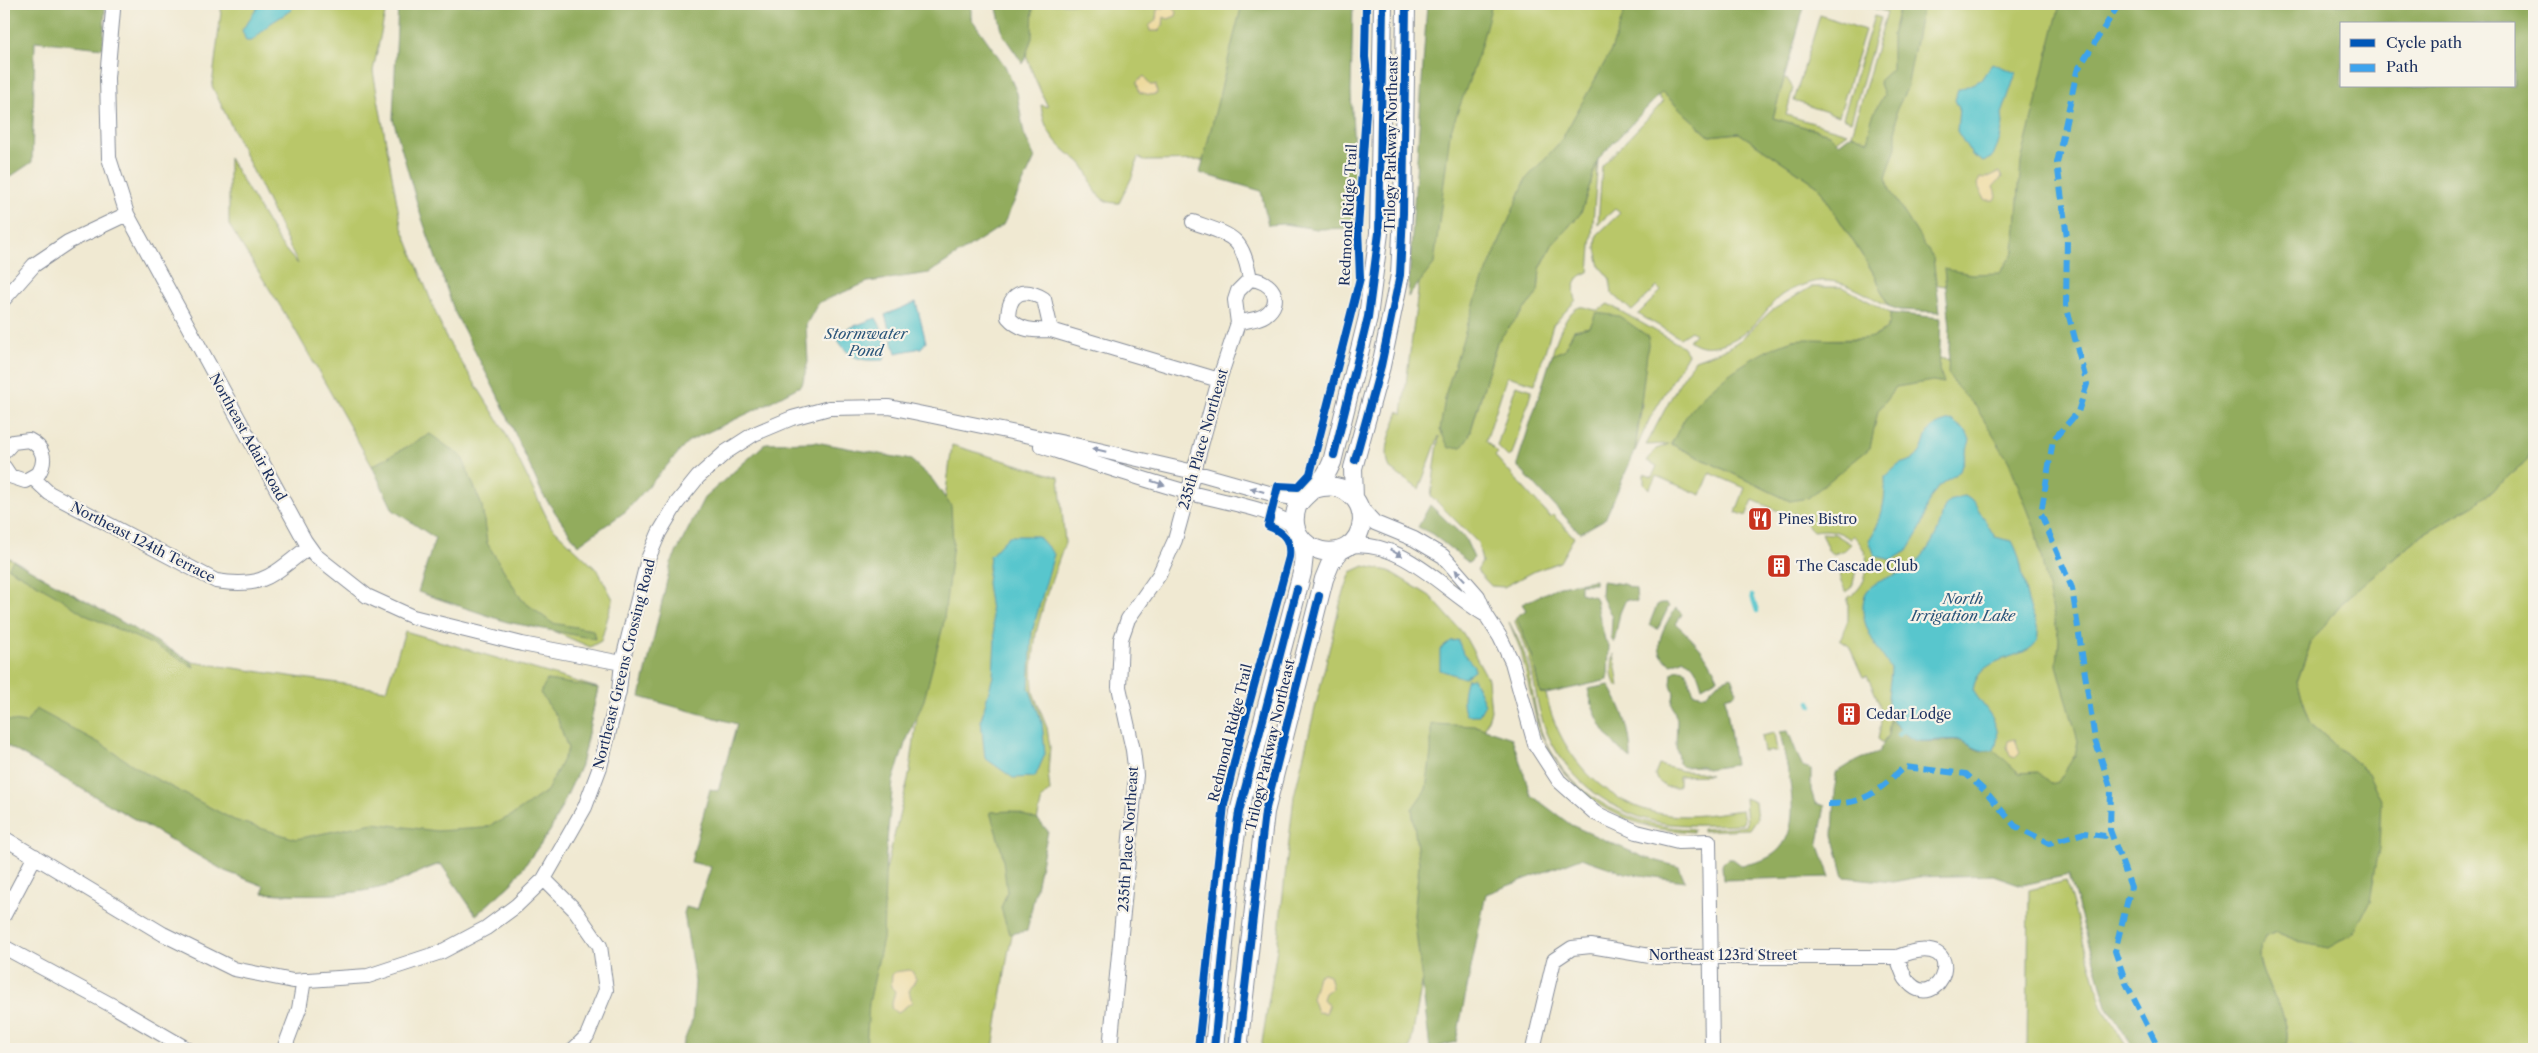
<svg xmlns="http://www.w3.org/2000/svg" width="2538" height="1053" viewBox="0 0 2538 1053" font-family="'Libre Caslon Text',serif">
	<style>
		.green { fill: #b9c769; stroke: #6a7b64 }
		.forest { fill: #92ac5d; stroke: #566e5e; fill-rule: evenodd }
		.sand { fill: #eeda9e; stroke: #84847e }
		.water { fill: #58c6cd; stroke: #3a7a96 }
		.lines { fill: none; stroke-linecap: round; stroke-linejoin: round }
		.stream { stroke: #58c6cd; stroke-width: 4.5 }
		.minor-casing { stroke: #868c98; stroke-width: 16 }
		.tertiary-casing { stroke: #868c98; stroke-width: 20 }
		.minor { stroke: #fff; stroke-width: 14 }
		.tertiary { stroke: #fff; stroke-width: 18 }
		.quiet { stroke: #3da3ed; stroke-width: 6; stroke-dasharray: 12 6; stroke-linecap: butt }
		.cycleway-casing { stroke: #f7f3e8; stroke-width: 11 }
		.cycleway { stroke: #0057b8; stroke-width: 8 }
		.oneway { fill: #8d97ae }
		.labels { text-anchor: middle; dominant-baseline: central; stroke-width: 4.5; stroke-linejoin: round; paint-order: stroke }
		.street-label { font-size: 14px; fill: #1b2f5e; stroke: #f7f3e8 }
		.poi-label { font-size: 14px; fill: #1b2f5e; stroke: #f7f3e8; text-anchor: start }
		.water-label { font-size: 15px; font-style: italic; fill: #2a557a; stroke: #f7f3e8 }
	</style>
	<rect width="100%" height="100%" fill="#f7f3e8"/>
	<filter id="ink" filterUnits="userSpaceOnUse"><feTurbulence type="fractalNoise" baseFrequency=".02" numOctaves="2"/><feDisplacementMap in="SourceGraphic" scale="10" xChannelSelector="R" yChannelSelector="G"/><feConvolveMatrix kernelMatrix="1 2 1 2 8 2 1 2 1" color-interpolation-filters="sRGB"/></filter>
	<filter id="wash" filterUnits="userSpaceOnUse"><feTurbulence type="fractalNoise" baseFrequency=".0096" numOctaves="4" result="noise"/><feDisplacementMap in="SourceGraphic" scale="20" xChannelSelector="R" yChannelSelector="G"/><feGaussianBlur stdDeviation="1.12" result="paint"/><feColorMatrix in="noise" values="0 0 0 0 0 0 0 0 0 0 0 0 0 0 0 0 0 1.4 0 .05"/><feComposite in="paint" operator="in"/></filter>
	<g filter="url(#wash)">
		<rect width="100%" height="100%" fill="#f0e9d2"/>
		<path class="green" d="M222,4H387L373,71L401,225L445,336L503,428L551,526L598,571L613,599L601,641L590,647L495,606L398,452L372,466L294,328L229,225V158L281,245L298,264L212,86Z
			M1012,4H1287L1216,160L1146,161L1138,157L1132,177L1119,203C1094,204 1094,183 1084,167C1081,162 1074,157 1069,154C1052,140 1043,126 1041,105L1048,107C1032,74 1018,39 1012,4Z
			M1476,4H1652L1453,431L1469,437L1497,342L1538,293L1540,269L1552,245L1581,213L1598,159L1589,272C1575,276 1572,287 1576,300L1553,325L1535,384L1507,376L1486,441L1498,453L1495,456L1550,517L1553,515L1574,537L1560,562L1532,572L1504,587L1491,586L1477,571L1482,562L1478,543L1431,496L1439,436L1419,489L1390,469C1382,449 1392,431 1399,411L1402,414L1435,161Z
			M1859,4H2063L2029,299L1907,280L1852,134L1887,12Z
			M1820,15L1865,30L1839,116L1794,101Z
			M1874,16L1881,18L1851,121L1843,118Z
			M1784,79L1788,80L1793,88L1786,115L1847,133L1836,141L1829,134L1773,118Z
			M1662,92L1709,136L1739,133L1817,185L1876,277L1888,306C1864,294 1841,276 1813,282C1802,285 1785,291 1778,298C1769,306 1763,316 1755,324C1740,339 1708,356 1689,340L1695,334L1691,331L1680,338L1638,314L1661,291L1657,287L1632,311L1612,293L1610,279L1600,267L1596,249L1597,235L1620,213L1615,209L1598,224L1602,166L1663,102L1658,96Z
			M1811,287H1843L1890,313L1891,321L1885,330L1870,339L1792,340L1671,444L1790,501L1896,353L1983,364L2032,480L2088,759L2065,789L2000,782L1904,734L1890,720L1888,735L1883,743L1878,739C1885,712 1879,701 1867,676L1863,677L1849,646L1840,640L1848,620V598C1872,582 1873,555 1853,535L1850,539C1838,530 1828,529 1813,531L1795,513L1790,516L1753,500L1746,516L1736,512L1745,488L1710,473L1701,495L1656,476L1649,489L1644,484V474L1652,477L1657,466L1647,461L1656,449L1669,444L1646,445L1678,385L1695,360L1728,348L1740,340L1771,311Z
			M1608,304L1682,346L1688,354L1650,418L1635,451L1642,404L1590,327L1574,330L1564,350L1552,355C1555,343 1566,310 1580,307C1586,306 1593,311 1599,310Z
			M1516,385L1532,390L1512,455L1508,457L1497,446Z
			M952,445L1059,477L1065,543L1046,596L1036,633L1032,669L1033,692L1047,728L1050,747L1048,771L1050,791L1042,798L1008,954L993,1049H852L867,948L910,771Z
			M2534,447V1049H2354L2349,1046L2342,1049H2285C2296,1014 2261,988 2259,956C2259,950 2263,942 2265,937L2276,932L2303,943L2368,773L2311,724L2297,682L2312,640L2345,600L2423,534L2476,504L2525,463Z
			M1821,533L1835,534L1851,544L1845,550L1834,554L1828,550Z
			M4,555L192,662L386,690L405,631L598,688L581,765L550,831L511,884L476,915L441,864C423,869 408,879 390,885C348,897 306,895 263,893L264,886L225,871L4,744Z
			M1364,566L1389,571L1430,596L1463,633L1488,679L1491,711L1477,750L1436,905L1410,1049H1261L1277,948L1294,796L1340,604L1351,572Z
			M1861,566L1860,570H1856L1852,588L1846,592L1840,580L1841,571L1851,567Z
			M1516,617L1532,656L1540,693L1546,694C1559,755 1605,807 1669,815C1693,818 1718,813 1742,810L1744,820L1742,824C1718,825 1694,826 1670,824C1615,818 1562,777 1544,725C1536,704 1535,680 1529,658C1526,646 1520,634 1515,622Z
			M1509,622C1514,632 1520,642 1524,653C1532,678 1533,706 1541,731C1562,793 1631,828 1693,829V832L1658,829L1626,819L1601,806L1580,790L1562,770L1539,731L1521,651Z
			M1614,654L1619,687C1610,682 1611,664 1614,654Z
			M1774,733L1777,751L1764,752L1761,736Z
			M1659,765L1683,771L1700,772L1710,775L1679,776V785L1676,787H1666L1657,780L1655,775Z
			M1745,798L1755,802L1757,819L1750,829L1702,831V829L1746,826L1747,823Z
			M2066,881L2102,1006L2128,1049H2027L2029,890Z"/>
		<path class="forest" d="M4,4H105V10L103,48L35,41L32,162L4,181Z
			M398,4H971V18L1005,66L1017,93L1024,134L1035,158L1003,225L929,273L868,282L818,303L806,325L808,362L802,385L753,411L689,441L626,511L578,545L543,495L497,394L455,313L419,210L393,119Z
			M996,4H1033L1032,38L1023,64L1003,35Z
			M1242,4H1353L1351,92L1358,228L1317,229L1284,224L1268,225L1261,191L1200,173Z
			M1427,4H1492L1478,56L1450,133L1434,264L1408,297Z
			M1627,4H1805L1773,118L1829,134L1839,144L1852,134L1869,141C1868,122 1875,110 1884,95L1879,81L1892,69V35L1900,4H1923L1907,88L1896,111V147L1886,177L1891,192L1933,258L1940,312L1900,310L1888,306L1876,277L1817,185L1739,133L1709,136L1662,92L1598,159L1581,213L1552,245L1540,269L1538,293L1497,342L1469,437L1462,447L1449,448L1440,430L1446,392L1477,295L1526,179L1560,142L1610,53Z
			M2060,4H2534V447L2525,463L2476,504L2423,534L2345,600L2312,640L2297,682L2311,724L2368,773L2381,800L2379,848L2370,901L2353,934L2328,948L2303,943L2276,932L2265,937C2263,943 2259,950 2259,956C2262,989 2296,1015 2285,1049H2134L2107,1006L2069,875L2022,885L1993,875L1919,877L1893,882L1844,877L1833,835L1836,773L1857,760L1878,753L1888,735L1890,719C1908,737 1914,744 1941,741C1946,741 1953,739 1957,740C1972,743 1975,755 1994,750L2019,773L2038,772L2051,784L2058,782L2068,766L2075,755L2078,741L2057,665L2059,639L2035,529L2009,462L1976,407L1956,386L1948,373L1950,326L1944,269L1972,274L2000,273L2014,251L2021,162ZM2342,24H2514V86H2342Z
			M1596,313L1619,316L1649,337L1635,451L1605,519L1580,533L1518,467V461L1552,355L1564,350L1574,330L1590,327Z
			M1890,313L1941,318L1939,370L1944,383L1933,381L1896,387L1878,411L1870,448L1808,498L1790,501L1671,444C1678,432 1684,417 1693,407C1716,380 1757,352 1790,341C1813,333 1894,355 1890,313Z
			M430,434L462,457L482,506L487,543L522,600L552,623L593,630L595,639L507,622L418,592L435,538L393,510L372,466Z
			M816,442L911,460L932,479L951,506L953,544L943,626L924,700L905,744L893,781L886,851L883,939L869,1003L866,1049H681L692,1021L695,982L684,913L686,907L697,910L711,867L691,862L710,789L718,791L737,724L640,697L671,563L704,498L766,443Z
			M1430,505L1465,538L1474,558L1469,563L1432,534L1418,527Z
			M13,560L192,662L194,667L156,646L85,615L54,594L8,568Z
			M1595,580V584H1580V593L1595,597L1605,640L1609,645L1608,680L1546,694L1540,693L1532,656L1516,617L1526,610L1522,604L1560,586Z
			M1602,581L1623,584L1636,589L1637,602L1626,599L1620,613L1614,643L1611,638L1612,617L1601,595Z
			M1661,603H1666L1669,606L1658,629L1649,625L1657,605Z
			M1676,608L1682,614L1676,624C1694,640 1708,655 1718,678L1702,687C1699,676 1695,663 1684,659L1672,664C1647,653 1665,624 1676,608Z
			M1679,669L1685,670L1694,693L1706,695L1717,683L1731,677L1737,691L1735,694L1725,697L1735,765L1707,769L1701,766L1683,767L1679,763L1676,746L1677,720L1672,704L1674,694L1671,684L1672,673Z
			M547,680L598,688L581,765L550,831L511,884L476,915L441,864C423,868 408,879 390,885C348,897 306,895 263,893L264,886L225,871L4,744V720L26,723L36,709L103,745L145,773L234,820L296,839L373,823L437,831L484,828L511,816L547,791L568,749L557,717L540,693Z
			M1609,685C1623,709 1631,731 1631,759C1607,741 1594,718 1588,689Z
			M1431,724L1476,726L1512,738L1531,795L1571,825L1643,857L1679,867L1685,881L1625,873L1581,858L1486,894L1456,1042L1430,1049L1414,915L1419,864L1412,809L1426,789L1431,753Z
			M1788,731L1802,766L1811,769V790L1815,803L1825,806L1818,843L1830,877L1723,880L1722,864L1727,859H1733L1741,865C1816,858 1789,781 1780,732Z
			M1012,811L1038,820L1048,831L1027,931L1009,934L1001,908L1007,892L1002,852L990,812Z"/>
		<path class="sand" d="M1171,5L1177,11L1176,16L1168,19L1164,17L1163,26L1158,31H1150L1149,26L1156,20L1157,10Z
			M1144,76L1150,85H1156L1157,94L1150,95L1139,92L1137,82Z
			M1999,172L2002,177L1993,187L1997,196L1994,200H1985C1982,192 1975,187 1980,178L1984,179Z
			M2015,739L2020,753L2015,758L2010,756L2007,747L2008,741Z
			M909,970L912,971L916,979L909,991L912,1002L897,1013L891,1008L895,991L891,987L892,975L895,972Z
			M1323,973L1329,975L1332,988L1325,993L1323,999L1329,1006L1326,1013L1317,1012L1312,998L1318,976Z"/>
		<path class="water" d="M260,4H294L290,11L271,23L252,41H246L242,30Z
			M1992,63L2016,73L2002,114L2003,124L2000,139L1992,158L1983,162L1972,155L1957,131L1959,108L1955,100L1958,90L1981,80Z
			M916,302L926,342L921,348L896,353L885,315Z
			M876,318C884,331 889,345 884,360C861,361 849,360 837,338L846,329Z
			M1951,420L1966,431L1970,440L1960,471L1938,487L1927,504L1922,526L1907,551L1892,560L1875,556L1869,540C1882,521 1886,500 1885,477C1890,473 1895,467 1900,464C1905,462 1911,461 1915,458C1932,443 1915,428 1951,420Z
			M1965,496L1974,502L1995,537L2012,541C2022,559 2022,577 2027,597C2029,608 2038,623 2038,634C2038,663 1979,649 1973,690C1984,710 2006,724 1994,750C1978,754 1972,744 1958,740C1950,738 1929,742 1919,741C1914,741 1907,736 1903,732C1880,711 1890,696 1891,668C1877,649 1856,620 1865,595C1872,577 1905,577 1918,561C1928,550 1935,538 1940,524C1942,519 1942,511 1945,506C1950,499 1957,497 1965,496Z
			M1009,536H1038L1054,554L1032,632L1029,688L1042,722L1045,754L1035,777L1013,778L985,758L981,720L993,676L995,638L987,583L990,556Z
			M1458,640L1463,653L1474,666V671L1464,678L1440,670V650L1451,641Z
			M1473,678L1485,704L1479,715H1466C1461,706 1463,689 1467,679Z"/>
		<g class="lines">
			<path class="stream" d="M1752,596L1757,611
				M1810,702L1812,706
				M1899,735L1902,732"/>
		</g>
	</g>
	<g filter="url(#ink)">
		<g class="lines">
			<defs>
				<path id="minor" d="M111,4L113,10L107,78L109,158L127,214L305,541L315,555L367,596L413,617L522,644L622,663
					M1193,222C1232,236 1242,235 1250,279
					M4,299L34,265L68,242L127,214
					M1051,330L1044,299C1023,286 1009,293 1008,317C1020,331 1034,331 1051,330L1219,380
					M1041,446C1090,462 1138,478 1187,492C1217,501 1273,508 1296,528
					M4,452L13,442L29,440C43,447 47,459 39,473L25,481L10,476L4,467
					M33,478L49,493L216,581C265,589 272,574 309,547
					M1360,507L1375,523L1414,539L1443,556L1478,596L1486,615L1500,637L1512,662L1535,744L1559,781L1595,813L1637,832L1678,842L1709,841L1712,1049
					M1349,546C1403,539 1443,590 1486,615
					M4,838L163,934L234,969L293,981L368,976L441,952L486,928L516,906L544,879L585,807L600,767L619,691L622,663L648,559L659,533L677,503L698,477L726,452L754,434L792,418L829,408L889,407L1094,449L1194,472L1276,495L1288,497L1305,495
					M544,879L575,910L600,946L606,990L587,1036L574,1049
					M4,915L35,856
					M4,947L115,1007L187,1049
					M284,1049L299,1009L304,980
					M1110,1049L1136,775L1133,750L1119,687L1121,639L1128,619L1159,575L1175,540L1219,380L1238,323L1235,300L1238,291L1250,279C1272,280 1285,301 1265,315C1258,320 1246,320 1238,323
					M1533,1049L1554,960L1572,948L1591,946L1656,957H1897C1977,925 1938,1023 1906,979C1902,973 1900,964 1897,957"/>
				<path id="tertiary" d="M1314,489C1329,485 1342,485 1353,497C1359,503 1362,513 1362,521C1356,572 1281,554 1297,507C1301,498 1309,494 1315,487C1323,480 1328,472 1332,462L1368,317L1379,233L1383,4
					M1354,498L1353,468L1381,366L1400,275L1403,213L1406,4
					M1214,1049L1232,860L1239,812L1302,573L1304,555L1301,538
					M1238,1049L1265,812L1324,579L1331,562L1340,551"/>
			</defs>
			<use href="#minor" class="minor-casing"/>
			<use href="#tertiary" class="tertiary-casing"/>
			<use href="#minor" class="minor"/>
			<use href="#tertiary" class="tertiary"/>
			<path class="quiet" d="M2119,4L2077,71L2057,163L2067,237L2066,305L2087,384L2078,412L2053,440L2041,514L2072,588L2095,740L2111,789L2110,830L2131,887L2115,951L2126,983L2159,1049
				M1828,804C1867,804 1877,791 1904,767L1966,774L1987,793L2015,826L2049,843L2084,833L2105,836L2110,830"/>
			<defs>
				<path id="cycleway" d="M1334,455L1368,317L1379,233L1383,4
					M1355,460L1381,366L1400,275L1403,213L1406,4
					M1198,1049L1224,805L1241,734L1289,557C1291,540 1284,532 1268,526L1278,486L1298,487L1310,474L1360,278L1358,228L1368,83L1365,57L1366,4
					M1214,1049L1232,860L1239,812L1297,589
					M1238,1049L1265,812L1319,596"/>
			</defs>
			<use href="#cycleway" class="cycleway-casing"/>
			<use href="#cycleway" class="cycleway"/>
		</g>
		<defs><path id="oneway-solid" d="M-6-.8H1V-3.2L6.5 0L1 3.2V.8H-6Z" transform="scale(1.25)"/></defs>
		<g class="oneway">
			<use href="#oneway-solid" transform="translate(1099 450) rotate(-167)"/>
			<use href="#oneway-solid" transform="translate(1158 483) rotate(18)"/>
			<use href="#oneway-solid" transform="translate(1257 490) rotate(-164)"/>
			<use href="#oneway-solid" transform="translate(1396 553) rotate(30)"/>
			<use href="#oneway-solid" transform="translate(1460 575) rotate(-133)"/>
		</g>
	</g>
	<defs>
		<symbol id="restaurant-square" viewBox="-11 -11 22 22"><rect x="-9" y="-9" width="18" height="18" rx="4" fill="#c8321e" stroke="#f7f3e8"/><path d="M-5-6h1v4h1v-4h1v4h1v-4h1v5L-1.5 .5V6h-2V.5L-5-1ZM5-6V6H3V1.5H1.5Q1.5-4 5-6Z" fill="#fff"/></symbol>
		<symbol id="building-square" viewBox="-11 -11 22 22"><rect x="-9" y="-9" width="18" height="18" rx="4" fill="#c8321e" stroke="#f7f3e8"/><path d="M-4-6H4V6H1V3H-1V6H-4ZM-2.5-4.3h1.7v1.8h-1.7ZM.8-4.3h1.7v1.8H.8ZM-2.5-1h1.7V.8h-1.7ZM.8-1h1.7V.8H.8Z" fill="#fff"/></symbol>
	</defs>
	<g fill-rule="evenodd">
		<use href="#restaurant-square" x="1746" y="505" width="28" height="28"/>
		<use href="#building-square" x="1765" y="552" width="28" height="28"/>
		<use href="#building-square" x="1835" y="700" width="28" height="28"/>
	</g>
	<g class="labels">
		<g class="street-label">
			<text transform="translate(1391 144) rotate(-89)">Trilogy Parkway Northeast</text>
			<text transform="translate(1348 215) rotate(-87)">Redmond Ridge Trail</text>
			<text transform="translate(248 437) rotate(61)">Northeast Adair Road</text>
			<text transform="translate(1203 439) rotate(-74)">235th Place Northeast</text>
			<text transform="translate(143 542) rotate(27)">Northeast 124th Terrace</text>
			<text transform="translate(624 664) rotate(-76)">Northeast Greens Crossing Road</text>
			<text transform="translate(1230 733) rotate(-76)">Redmond Ridge Trail</text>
			<text transform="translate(1270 745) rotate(-77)">Trilogy Parkway Northeast</text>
			<text transform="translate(1128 839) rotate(-86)">235th Place Northeast</text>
			<text x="1723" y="955">Northeast 123rd Street</text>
		</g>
		<g class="poi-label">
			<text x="1778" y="519">Pines Bistro</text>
			<text x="1796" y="566">The Cascade Club</text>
			<text x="1866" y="714">Cedar Lodge</text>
		</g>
		<g class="water-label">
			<text x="866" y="333">Stormwater<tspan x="866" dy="17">Pond</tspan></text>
			<text x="1963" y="598">North<tspan x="1963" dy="17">Irrigation Lake</tspan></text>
		</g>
	</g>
	<rect width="2538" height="1053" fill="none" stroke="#f7f3e8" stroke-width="20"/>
	<rect x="2340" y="22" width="175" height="65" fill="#f7f3e8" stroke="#9fa5b1"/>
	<rect x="2350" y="39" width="25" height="8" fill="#0057b8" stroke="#9fa5b1"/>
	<text x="2386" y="48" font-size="15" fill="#1b2f5e">Cycle path</text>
	<rect x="2350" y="64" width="25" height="8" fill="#3da3ed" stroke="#9fa5b1"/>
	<text x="2386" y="72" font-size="15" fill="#1b2f5e">Path</text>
</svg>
